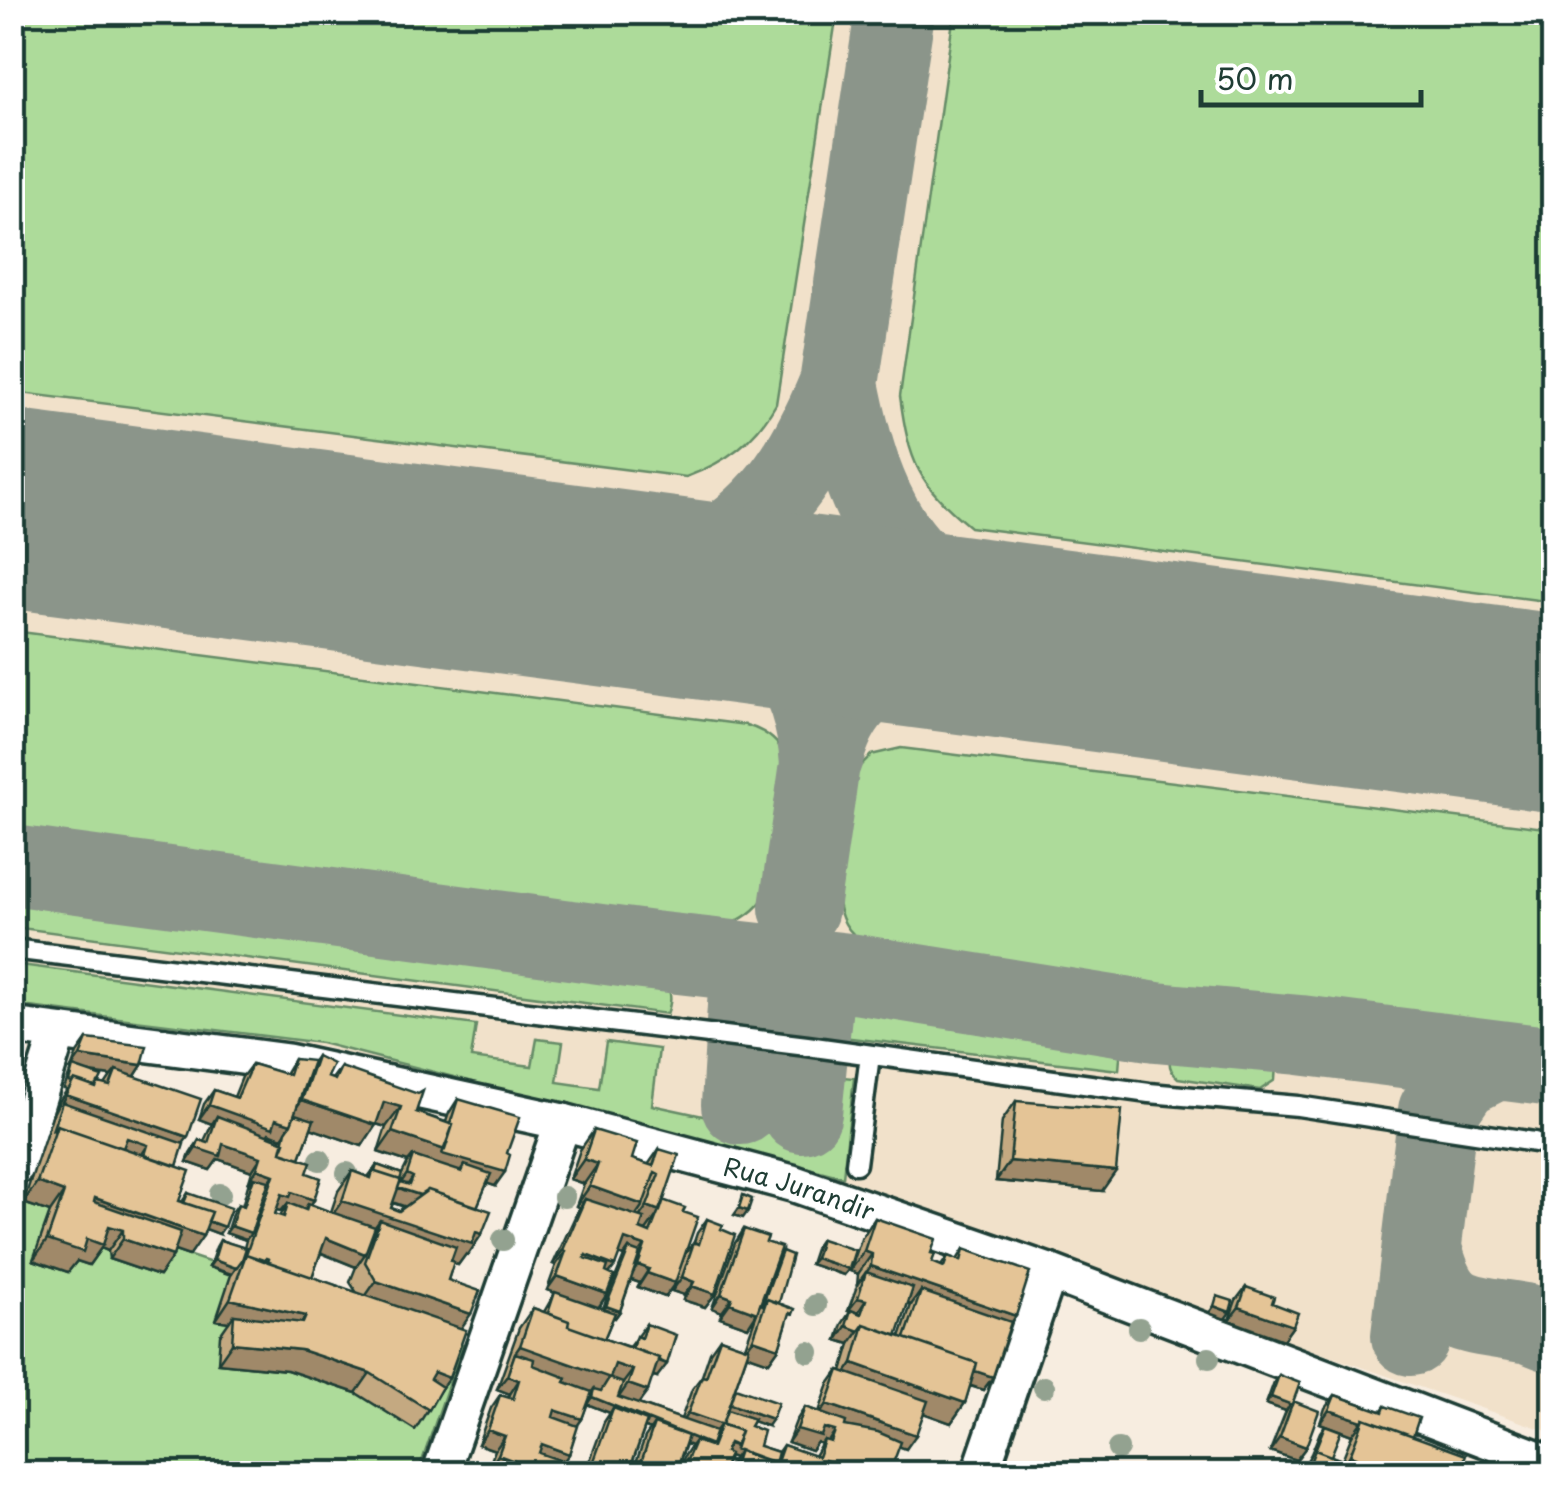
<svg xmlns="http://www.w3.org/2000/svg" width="1566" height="1486" viewBox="0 0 1566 1486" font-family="'Playpen Sans',sans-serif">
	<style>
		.built { fill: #f1e1ca }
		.green { fill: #addb9a; stroke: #668c67; stroke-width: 2.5 }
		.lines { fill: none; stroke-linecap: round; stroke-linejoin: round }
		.taxiway { stroke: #8b958a; stroke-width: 80 }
		.runway { stroke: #8b958a; stroke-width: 198 }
		.service-casing { stroke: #1f3d34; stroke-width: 25 }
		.minor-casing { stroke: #1f3d34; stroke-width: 42 }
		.service { stroke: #fff; stroke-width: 18 }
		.minor { stroke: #fff; stroke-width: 35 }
		.tree { fill: #93a290 }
		.wall { fill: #c4a981; stroke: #1f3d34; stroke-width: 2.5; fill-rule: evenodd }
		.shaded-wall { fill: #a08969; stroke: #1f3d34; stroke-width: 2.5 }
		.building { fill: #e4c496; stroke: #1f3d34; stroke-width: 2.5 }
		.labels { text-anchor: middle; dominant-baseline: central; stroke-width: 8; stroke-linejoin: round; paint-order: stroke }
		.street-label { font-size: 25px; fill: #1f3d34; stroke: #fff }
	</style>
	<rect width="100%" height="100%" fill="#f7ede0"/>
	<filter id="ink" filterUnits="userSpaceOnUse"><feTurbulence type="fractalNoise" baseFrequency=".01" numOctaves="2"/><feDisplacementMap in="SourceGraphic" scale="20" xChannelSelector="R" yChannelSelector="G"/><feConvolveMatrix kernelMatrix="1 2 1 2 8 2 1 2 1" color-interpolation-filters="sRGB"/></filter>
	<g filter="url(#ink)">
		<path class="built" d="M13,13H1553V1433L1283,1340L844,1180L322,1047L13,1008Z"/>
		<path class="green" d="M13,12L837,13L776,404C755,441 726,462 686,477L13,392Z
			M954,13H1553V602L970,527C918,484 909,462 900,396Z
			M13,631L746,725C763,730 779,740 786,758C796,785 781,870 766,895C756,911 740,921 723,927L13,837Z
			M901,748L1553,829V1039L923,958C877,948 837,946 837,888L830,887L847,779L871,755Z
			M13,886L658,973C670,987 674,996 667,1014L13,927Z
			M13,964L476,1025L471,1058L532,1066L537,1039L563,1042L557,1082L599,1088L606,1042L659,1049L652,1105L823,1142L833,1076L854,1078L843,1177L321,1043L13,1005Z
			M762 1010a19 19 0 1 1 38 0a19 19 0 1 1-38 0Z
			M842,999L1108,1032L1121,1046L1119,1070L834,1036C822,1023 827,1007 842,999Z
			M1185,1045L1267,1055L1276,1064L1275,1080L1260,1090L1178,1078C1165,1067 1167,1049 1185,1045Z
			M13,1198L462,1345L418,1473L13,1474Z"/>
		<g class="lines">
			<path class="taxiway" d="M839,384L895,12
				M531,577C571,576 614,579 654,574C666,572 678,565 690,560C768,526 808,460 839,384C870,544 916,591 1066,648
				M709,601C731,615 757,629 775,647C807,678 817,722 820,764C826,749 830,733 838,719C865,667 926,651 977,636
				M12,865L652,951L849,973L1156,1022L1300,1035L1554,1067
				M799,908L820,764
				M741,1105L748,990L758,974L775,964
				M802,1113L814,994L827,980L849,973
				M1422,1249C1441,1319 1461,1312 1524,1323C1534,1324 1544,1330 1554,1333
				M1411,1336L1438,1111L1461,1078L1496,1060"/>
			<path class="runway" d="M12,509L1554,713"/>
			<defs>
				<path id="service" d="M12,949L807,1046L1149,1093L1298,1106L1554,1145
					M856,1164L870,1055"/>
				<g id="minor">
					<path id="s1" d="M12,1026L288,1062L563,1122L792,1183L1049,1272L1554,1465"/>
					<path d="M17,1165L58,1033"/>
					<path d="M440,1474L563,1122"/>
					<path d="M980,1474L1049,1272"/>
				</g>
			</defs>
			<use href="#service" class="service-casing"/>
			<use href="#minor" class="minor-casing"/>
			<use href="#service" class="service"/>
			<use href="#minor" class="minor"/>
		</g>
		<g class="tree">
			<circle cx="320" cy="1160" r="11"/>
			<circle cx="347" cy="1173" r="11"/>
			<circle cx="220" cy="1194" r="11"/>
			<circle cx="564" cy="1197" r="11"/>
			<circle cx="503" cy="1240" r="11"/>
			<circle cx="816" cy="1305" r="11"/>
			<circle cx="1139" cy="1328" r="11"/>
			<circle cx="809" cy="1352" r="11"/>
			<circle cx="1209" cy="1358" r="11"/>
			<circle cx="1044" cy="1387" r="11"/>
			<circle cx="1118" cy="1449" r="11"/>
		</g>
		<path class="wall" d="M87,1039L142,1065L135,1076L183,1144L177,1166L179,1201L182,1202L188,1193L219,1234L206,1229L189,1256L175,1251L159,1276L109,1259L108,1251L101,1248L89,1265L77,1261L68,1272L33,1260L50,1212L23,1203L52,1116L60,1100L67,1090L64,1089L77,1053ZM89,1073L111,1076L105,1085L99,1083Z
			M317,1056L327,1077L332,1079L341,1067L416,1112L446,1122L449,1113L458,1099L495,1186L487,1183L477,1207L468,1255L466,1254L458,1265L453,1263L448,1280L461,1329L442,1387L415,1430L356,1393L287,1370L218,1363L220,1335L229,1322L216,1320L231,1275L209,1267L216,1247L220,1240L244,1248L246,1240L226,1233L233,1211L238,1204L242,1206L252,1171L218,1159L210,1170L187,1162L190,1154L199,1140L204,1141L212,1124L199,1119L204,1104L214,1090L234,1097L242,1077L252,1064L285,1074L294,1059L312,1063ZM376,1124L386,1127L378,1152L408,1162L402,1174L377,1165L368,1177L352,1171L338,1191L331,1212L310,1204L314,1200L307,1173L300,1158L311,1128L362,1146ZM269,1133L281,1138L280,1141L267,1135ZM393,1203L404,1207L399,1211L391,1208ZM284,1206L286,1207L280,1216L275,1214L276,1210L281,1211ZM321,1253L356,1267L350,1282L357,1293L312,1277Z
			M1016,1101L1102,1191L996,1181L1002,1121Z
			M594,1130L632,1159L648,1165L659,1149L663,1200L683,1212L685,1254L694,1242L697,1233L707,1219L721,1229L715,1294L705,1307L683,1300L684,1295L672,1291L674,1284L665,1297L638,1287L640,1283L631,1280L620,1311L615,1318L613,1317L604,1339L629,1347L646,1324L657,1377L653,1376L639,1404L681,1419L692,1389L702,1376L710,1352L720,1338L745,1347L757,1313L748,1327L720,1317L722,1312L712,1308L735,1243L744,1229L766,1242L777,1258L782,1251L779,1303L787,1323L779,1348L769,1362L747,1354L735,1388L767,1426L753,1421L750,1426L759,1446L778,1452L783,1445L814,1456L821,1444L817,1442L811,1450L788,1442L796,1421L805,1407L819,1412L829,1384L839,1370L842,1371L850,1344L837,1340L842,1324L850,1312L848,1311L857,1286L858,1274L850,1271L861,1239L875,1218L931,1253L932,1262L941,1266L948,1256L957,1260L964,1249L1016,1316L1011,1322L993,1377L983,1390L970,1386L965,1403L951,1423L924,1413L906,1449L899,1446L887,1474H726L734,1458L729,1456L722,1474H677L685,1455L691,1446L686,1444L675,1474H632L645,1437L650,1430L645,1427L628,1474H585L604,1422L610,1413L587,1404L582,1419L577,1426L569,1454L563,1461L561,1474H502L488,1469L495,1450L478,1444L491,1408L500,1395L509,1398L510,1394L497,1389L519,1328L533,1308L544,1312L555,1293L547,1290L556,1265L553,1264L579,1208L576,1206L584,1184L570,1179L580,1150ZM619,1254L624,1256L603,1308L599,1307L607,1294L609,1274ZM908,1304L911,1305L900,1337L897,1336Z
			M821,1239L849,1269L844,1275L810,1264L816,1246Z
			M1246,1287L1272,1303L1293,1326L1283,1340L1229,1320L1236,1300Z
			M1279,1375L1293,1401L1306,1447L1296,1460L1270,1451L1286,1411L1266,1404L1274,1382Z
			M1335,1395L1381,1411L1385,1406L1413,1436L1464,1461L1484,1474H1301L1305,1464L1311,1454L1320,1432L1325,1425L1331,1456L1342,1460L1352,1435L1320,1423L1325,1408Z"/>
		<path class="shaded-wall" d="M80,1056L142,1065L133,1079L116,1070L111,1076L70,1070Z
			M66,1095L188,1137L173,1157L146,1148L139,1159L62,1102Z
			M302,1100L376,1125L362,1146L290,1121L292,1113Z
			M384,1102L401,1107L386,1127L370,1122Z
			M209,1105L276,1119L291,1124L282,1138L269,1133L263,1142L217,1116L212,1124L199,1119Z
			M392,1132L445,1150L505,1172L495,1186L460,1175L465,1165L458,1175L413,1156L408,1162L378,1152Z
			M223,1144L261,1157L252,1171L218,1159L210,1170L187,1162L196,1148Z
			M584,1159L598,1164L584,1184L570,1179Z
			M1010,1161L1116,1171L1102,1191L996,1181Z
			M257,1169L274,1175L264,1188L254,1177L249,1184L248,1183Z
			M407,1174L413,1177L404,1190L455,1207L447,1221L363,1192L398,1187Z
			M37,1182L64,1192L50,1212L23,1203Z
			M590,1186L643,1205L629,1225L585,1199L579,1208L576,1206Z
			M292,1192L314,1200L304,1213L308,1204L302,1213L288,1203L281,1211L272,1208L282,1194Z
			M95,1198L203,1236L189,1256L123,1233V1230L108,1251L101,1248L89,1265L77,1261L68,1272L33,1260L47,1240L81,1219Z
			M342,1201L476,1232L482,1234L468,1255L466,1254L458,1265L374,1236L380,1220L369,1235L328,1221Z
			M647,1206L660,1211L646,1231L633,1226Z
			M739,1208L748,1211L743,1218L734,1215Z
			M181,1212L224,1227L219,1234L176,1218Z
			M231,1226L251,1233L246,1240L226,1233Z
			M326,1238L365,1254L356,1267L317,1251Z
			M123,1239L173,1256L159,1276L109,1259Z
			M625,1239L645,1246L635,1260L629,1249L624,1256L615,1253Z
			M563,1250L566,1251L556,1265L553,1264Z
			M864,1251L872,1254L858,1274L850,1271Z
			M586,1255L615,1266L605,1279L577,1269Z
			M815,1258L849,1269L844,1275L810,1264Z
			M214,1260L236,1268L232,1274L209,1267Z
			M638,1265L649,1269L640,1283L629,1279Z
			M871,1266L1016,1316L1002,1336L921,1291L911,1305L861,1287L866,1272L856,1286Z
			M647,1273L675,1283L665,1297L638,1287Z
			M557,1276L607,1294L598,1308L547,1290Z
			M682,1277L694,1282L684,1295L672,1291Z
			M376,1281L471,1314L457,1334L362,1301Z
			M692,1286L715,1294L705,1307L683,1300Z
			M721,1294L732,1298L722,1312L712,1308Z
			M858,1298L866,1300L857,1314L848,1311Z
			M230,1299L306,1316L291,1336L234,1315L229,1322L216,1320Z
			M730,1303L757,1313L748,1327L720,1317Z
			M606,1306L620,1311L615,1318L601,1313Z
			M1214,1306L1230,1312L1225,1319L1209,1313Z
			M1239,1307L1293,1326L1283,1340L1229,1320Z
			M846,1326L859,1331L850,1344L837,1340Z
			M753,1339L779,1348L769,1362L743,1353Z
			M232,1343L301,1350L370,1373L356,1393L287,1370L218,1363Z
			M520,1346L615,1364L633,1370L618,1390L596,1398L594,1389L589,1396L510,1368L515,1353Z
			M911,1349L993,1377L983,1390L902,1362Z
			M631,1351L667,1364L657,1377L622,1365Z
			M853,1363L965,1403L951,1423L839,1383Z
			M434,1372L449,1378L434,1398L420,1392Z
			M507,1376L519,1380L510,1394L497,1389Z
			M628,1384L648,1391L633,1411L614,1404Z
			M592,1397L711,1445L706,1452L695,1441L691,1446L652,1430L654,1424L650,1430L611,1414L613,1408L610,1413L587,1404Z
			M1271,1397L1290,1404L1286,1411L1266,1404Z
			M728,1404L772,1419L767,1426L723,1411Z
			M827,1404L916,1435L906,1449L818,1417Z
			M555,1410L582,1419L572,1433L546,1423Z
			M1329,1410L1362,1421L1352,1435L1320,1423Z
			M688,1413L721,1424L711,1438L679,1426Z
			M824,1428L835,1431L826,1445L824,1440L821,1444L817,1442L811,1450L788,1442L797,1429Z
			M488,1430L505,1436L495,1450L478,1444Z
			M1280,1437L1306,1447L1296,1460L1270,1451Z
			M542,1444L569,1454L559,1467L532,1458Z
			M728,1444L736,1446L739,1451L734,1458L729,1456L727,1460L719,1457Z
			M498,1455L550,1474H502L488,1469Z
			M1350,1455L1401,1474H1337Z
			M825,1460L864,1474H818Z
			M777,1462L792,1467L787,1474H769Z"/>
		<path class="building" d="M87,1039L147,1046L142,1065L80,1056Z
			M317,1056L333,1064L327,1077L335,1080L341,1067L418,1094L423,1091L416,1112L453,1125L445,1150L392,1132L401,1107L384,1102L376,1125L302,1100Z
			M294,1059L313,1061L291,1124L276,1119L273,1128L209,1105L214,1090L237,1098L252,1064L289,1075Z
			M73,1067L102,1077L99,1083L95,1087L74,1080L72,1083L69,1082Z
			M116,1070L201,1099L188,1137L66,1095L74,1080L96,1088L98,1083L110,1086Z
			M458,1099L520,1117L507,1153L510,1155L505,1172L442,1154L453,1125L450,1124Z
			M1016,1101L1122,1110L1116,1171L1010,1161Z
			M62,1102L184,1144L177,1166L145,1155L148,1145L127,1138L123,1148L57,1125L52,1131Z
			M295,1114L314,1120L300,1158L281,1152L286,1131L291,1124Z
			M217,1116L285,1142L281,1152L311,1162L307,1173L321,1178L314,1200L292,1192L290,1197L282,1194L275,1214L284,1217L288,1203L306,1210L308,1204L375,1227L365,1254L326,1238L312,1277L268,1262L269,1259L266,1258L264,1261L246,1254L274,1175L257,1169L261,1157L223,1144L220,1156L196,1148L199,1140L208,1143Z
			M57,1125L190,1171L179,1201L212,1212L203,1236L95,1198L94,1202L181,1232L173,1256L123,1239V1230L109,1226L103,1245L87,1239L83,1252L47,1240L64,1192L37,1182Z
			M594,1130L637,1143L632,1159L653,1166L659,1149L679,1155L660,1211L647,1206L659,1174L655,1172L643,1205L590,1186L598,1164L584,1159Z
			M413,1156L462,1172L465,1165L491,1174L477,1207L428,1190L420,1195L398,1188L400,1182L410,1185L413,1177L407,1174Z
			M377,1165L402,1174L400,1180L375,1172Z
			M352,1171L371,1178L373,1171L401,1180L391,1208L399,1211L428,1190L491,1211L482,1234L476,1232L472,1244L342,1201Z
			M254,1177L269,1181L251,1233L231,1226L238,1204L244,1206Z
			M188,1193L231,1208L224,1227L208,1221L212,1212L184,1203Z
			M743,1195L752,1199L748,1211L739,1208Z
			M585,1199L644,1218L640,1229L650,1233L663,1200L685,1208L683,1212L698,1217L675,1283L647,1273L649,1269L638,1265L645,1246L625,1239L615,1266L586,1255L585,1258L608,1266L606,1272L614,1276L607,1294L557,1276L566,1251L563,1250Z
			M875,1218L936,1239L931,1253L935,1254L932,1262L944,1267L948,1256L961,1261L964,1249L1030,1272L1016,1316L871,1266L872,1254L864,1251Z
			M707,1219L723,1225L721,1229L735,1235L715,1294L692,1286L694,1282L682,1277L694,1242L699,1244Z
			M380,1220L456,1247L451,1261L454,1262L448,1280L480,1291L471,1314L376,1281L365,1262Z
			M744,1229L768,1237L766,1242L781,1247L757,1313L730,1303L732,1298L721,1294Z
			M821,1239L855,1250L849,1269L815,1258Z
			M220,1240L246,1248L242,1260L236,1268L214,1260Z
			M629,1249L640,1253L620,1311L606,1306Z
			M782,1251L792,1255L779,1303L791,1308L767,1299L762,1306Z
			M246,1254L466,1330L449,1378L434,1372L430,1379L442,1387L429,1410L370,1373L301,1350L232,1343L234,1315L303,1323L306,1316L230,1299Z
			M866,1272L913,1288L897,1336L864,1324L859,1331L846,1326L851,1310L861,1314L866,1300L858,1298Z
			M1246,1287L1274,1297L1272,1303L1298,1313L1293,1326L1239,1307Z
			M921,1291L1011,1322L993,1377L975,1371L977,1363L905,1338Z
			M555,1292L615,1313L604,1339L568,1326L569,1321L548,1313Z
			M1217,1296L1233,1301L1230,1312L1214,1306Z
			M767,1299L795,1309L793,1314L790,1313L779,1348L753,1339Z
			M533,1308L569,1321L568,1326L659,1358L648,1391L628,1384L633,1370L615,1364L610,1378L520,1346Z
			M646,1324L676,1335L667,1364L658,1360L659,1358L632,1348L636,1336L641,1338Z
			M864,1324L977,1363L965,1403L853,1363Z
			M720,1338L749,1348L722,1425L688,1413L702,1376L706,1377Z
			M515,1353L534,1359L533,1365L567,1378L565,1382L592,1392L582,1419L555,1410L553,1417L578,1426L569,1454L542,1444L539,1453L565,1462L561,1474H550L498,1455L505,1436L488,1430L500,1395L513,1399L519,1380L507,1376Z
			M839,1370L928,1401L916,1435L827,1404Z
			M1279,1375L1300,1383L1292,1405L1271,1397Z
			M609,1378L623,1383L618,1397L716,1431L711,1445L592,1397L594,1389L601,1391Z
			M735,1388L778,1403L772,1419L730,1404Z
			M1335,1395L1383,1412L1385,1406L1419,1418L1413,1436L1364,1418L1362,1421L1329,1410Z
			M1293,1401L1319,1411L1306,1447L1280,1437Z
			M805,1407L846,1422L845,1426L878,1432L901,1442L892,1466L887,1464L883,1474H864L825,1460L820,1474H789L792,1467L777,1462L783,1445L818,1457L824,1440L831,1442L835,1431L824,1428L821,1436L797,1429Z
			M613,1408L647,1421L628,1474H602L591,1469Z
			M727,1410L754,1419L750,1426L763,1431L759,1446L778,1452L775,1464L734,1449L741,1431L722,1425Z
			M1364,1418L1466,1455L1464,1461L1485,1468L1484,1474H1401L1350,1455Z
			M654,1424L688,1436L675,1474H637Z
			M721,1424L741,1431L736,1446L729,1443L725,1452L729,1454L722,1474H681L695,1441L712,1447Z
			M1325,1425L1341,1431L1331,1456L1315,1450Z
			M739,1450L773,1462L769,1474H731Z
			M1315,1450L1378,1474H1318L1307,1470Z
			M566,1466L584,1472V1474H564Z
			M822,1468L840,1474H820Z"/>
	</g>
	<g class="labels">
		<g class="street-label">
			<text stroke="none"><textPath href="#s1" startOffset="805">Rua Jurandir</textPath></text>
		</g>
	</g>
	<rect width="1566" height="1486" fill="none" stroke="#fff" stroke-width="50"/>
	<rect x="25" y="25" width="1516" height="1436" fill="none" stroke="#1f3d34" stroke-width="4" filter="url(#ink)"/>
	<path d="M1201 90v15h220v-15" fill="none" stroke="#1f3d34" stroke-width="5"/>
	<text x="1216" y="90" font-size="30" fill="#1f3d34" stroke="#ffffff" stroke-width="8" paint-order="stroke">50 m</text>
</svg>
